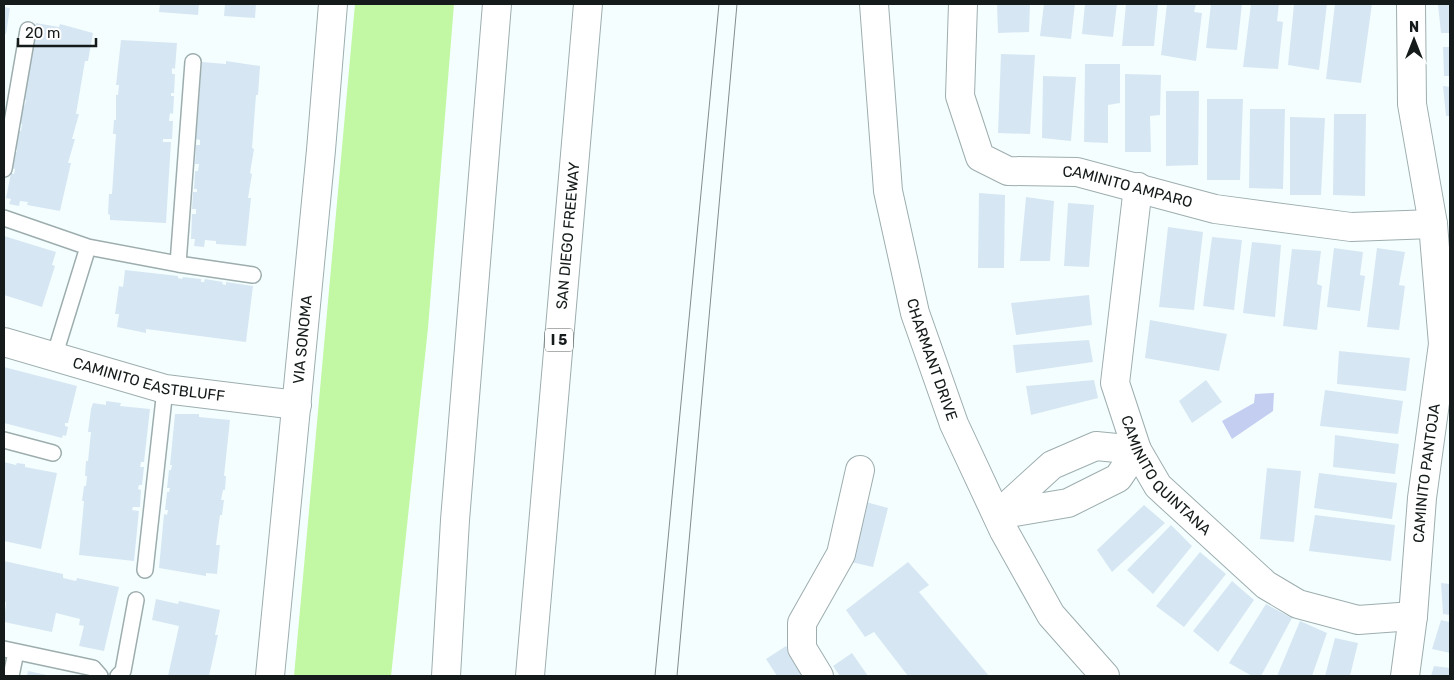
<svg xmlns="http://www.w3.org/2000/svg" width="1454" height="680" viewBox="0 0 1454 680" font-family="Rubik,sans-serif">
	<style>
		.green { fill: #c2f8a3 }
		.water { fill: #c4cef1 }
		.building { fill: #d6e7f3 }
		.lines { fill: none; stroke-linecap: round; stroke-linejoin: round }
		.lane-casing { stroke: #9dadae; stroke-width: 18 }
		.street-casing { stroke: #9dadae; stroke-width: 30 }
		.secondary-casing { stroke: #9dadae; stroke-width: 30 }
		.highway-casing { stroke: #9dadae; stroke-width: 30 }
		.lane { stroke: #fff; stroke-width: 15 }
		.street { stroke: #fff; stroke-width: 28 }
		.secondary { stroke: #fff; stroke-width: 28 }
		.highway { stroke: #fff; stroke-width: 28 }
		.tram { stroke: #848c8d; stroke-width: 1 }
		.labels { text-anchor: middle; dominant-baseline: central; stroke-width: 4; stroke-linejoin: round; paint-order: stroke }
		.shield { fill: #fff; stroke: #5b5f5f; stroke-width: 1 }
		.shield-label { font-size: 14px; font-weight: bold; fill: #151a1b }
		.street-label { font-size: 15px; fill: #151a1b; stroke: #fff }
	</style>
	<rect width="100%" height="100%" fill="#f4feff"/>
	<path class="green" d="M355,4H454L428,328L391,676H294Z"/>
	<path class="water" d="M1274,393L1273,411L1232,439L1222,421L1254,403L1255,394Z"/>
	<path class="building" d="M160,4H199L198,15L159,12Z
		M225,4H256L255,18L224,16Z
		M997,4H1030L1029,32L998,33Z
		M1044,4H1075L1071,39L1040,36Z
		M1085,4H1117L1113,37L1082,34Z
		M1126,4H1158L1154,46H1122Z
		M1167,4H1196L1194,12L1202,13L1196,61L1161,55Z
		M1211,4H1242L1237,50L1206,48Z
		M1251,4H1279L1277,21L1283,22L1278,69L1243,67Z
		M1294,4H1327L1319,70L1288,65Z
		M1335,4H1372L1361,83L1326,79Z
		M1438,5H1450V33H1441Z
		M4,7L10,8L6,34L4,33Z
		M36,23L59,27L60,24L93,33L88,61H85L76,114H79L72,139H75L68,163H71L60,211L27,205L28,202L20,201L19,206L9,204L11,199L6,198L11,173L14,174L15,169L11,168L14,152H17V149H15L18,130L21,131L22,124L18,123L22,105H25L26,100H22Z
		M121,40L177,43L175,69L172,68V74H175L174,93H171V96H174L173,114L170,113L169,121H173L172,139H163V142H171L166,223L110,220V215L108,214L109,194H112L116,134H113L114,120H116V95H118L119,85H116Z
		M1443,47H1450V76H1444Z
		M1001,54L1035,55L1030,134L998,133Z
		M226,61L260,66L258,95H256L252,148L254,149L250,173L252,174L248,198H251L246,246L216,244V241L205,240L204,247L194,246L195,239H191L192,214H196V209H192L193,192H197V189H194L195,171H198L199,164H195L196,145H200V140L196,139L202,62L226,64Z
		M1085,64H1120V103L1108,105V143L1084,142Z
		M1125,74L1161,75L1160,115L1150,116L1151,152H1125Z
		M1043,76L1076,77L1071,141L1042,138Z
		M1443,86L1450,87V116H1446Z
		M1166,91H1199L1198,165L1166,166Z
		M1207,99H1243L1240,180H1207Z
		M1250,109H1285L1283,189L1249,188Z
		M1334,114H1366L1365,196L1333,195Z
		M1290,117L1325,118L1321,195H1290Z
		M979,193L1005,195L1004,268H978Z
		M1026,197L1054,201L1050,261H1020Z
		M1068,203L1094,205L1089,267L1064,266Z
		M1168,227L1203,232L1194,310L1159,307Z
		M4,236L56,252L52,265L55,266L42,307L4,295Z
		M1212,237L1242,240L1234,310L1203,306Z
		M1252,242L1281,245L1275,317L1243,313Z
		M1334,248L1363,252L1360,275L1365,276L1360,311L1327,307Z
		M1377,248L1405,252L1399,285L1405,286L1399,330L1367,327Z
		M1292,249L1321,251L1317,284L1322,286L1317,330L1283,326Z
		M125,270L178,276V278L182,279L183,277L201,279V282H204L205,279L223,282L222,284L226,285V282L253,286L246,342L146,329V333L117,327L119,314H115L119,286L123,287Z
		M1089,295L1092,325L1016,335L1011,303Z
		M1150,320L1227,334L1219,371L1145,358Z
		M1089,340L1093,362L1016,373L1013,345Z
		M1339,351L1410,358L1406,391L1337,384Z
		M4,367L77,386L68,423H65V426L68,427L66,436L63,435L62,438L4,423Z
		M1094,380L1098,398L1031,415L1026,386Z
		M1206,380L1222,402L1192,423L1179,401Z
		M1325,390L1403,401L1398,434L1320,426Z
		M106,401L121,403L120,406L150,409L144,462H141L140,467H144L142,485H139L138,489L141,490L140,507H133L132,510L139,511L134,561L79,555L84,501H82L84,486H86L87,476H85L86,461H88L91,432H88L91,409L93,403L106,405Z
		M175,414H199V417L230,420L224,476H226L225,490H223L221,500H224L222,515H220L216,545H220L217,574L206,573V576L159,568L164,514L167,515L168,510H165L167,492H169L170,488H167L169,470H171L172,465H170Z
		M1335,435L1399,444L1395,474L1333,467Z
		M4,462L16,465L17,463L25,464V467L57,473L41,549L4,541Z
		M1267,468L1301,471L1294,542L1260,539Z
		M1319,473L1397,483L1392,519L1314,508Z
		M866,502L888,508L873,567L851,562Z
		M1144,505L1165,523L1112,572L1097,550Z
		M1315,515L1395,525L1391,561L1309,551Z
		M1171,525L1192,546L1153,594L1127,570Z
		M1200,552L1226,574L1184,627L1156,606Z
		M4,561L63,574V578L76,581L77,578L119,587L104,651L79,646L84,626L79,625L80,619L56,613L52,632L4,622L6,602H4Z
		M908,562L929,585L919,592L989,676H908L874,632L865,637L846,610Z
		M1232,581L1254,600L1218,652L1193,631Z
		M1441,583L1450,584V615L1443,614Z
		M156,599L178,604L179,601L220,610L215,635H218L209,676H168L179,626L152,620Z
		M1266,604L1292,618L1261,676H1252L1229,663Z
		M1441,620L1450,622V653L1432,649Z
		M1300,621L1327,633L1312,676H1277Z
		M1335,638L1358,643L1350,676H1325Z
		M786,646L806,676H777L766,659Z
		M852,653L868,676H840L833,666Z
		M1434,666L1450,668V676H1431Z
		M28,671L47,675V676H27Z"/>
	<g class="lines">
		<defs>
			<path id="lane" d="M4,169L28,30
				M4,218L88,247L54,357
				M88,247L178,264L193,62
				M178,264L253,275
				M4,440L53,453
				M145,570L165,389
				M4,649L93,668L100,676
				M11,676L16,652
				M118,676L123,671L136,600"/>
			<g id="street">
				<path id="s1" d="M963,4L960,96L980,157L1008,171L1077,172L1215,209L1351,227L1433,224"/>
				<path id="s2" d="M1138,187L1115,383L1137,450L1158,486L1266,585L1298,604L1358,620L1413,616"/>
				<path id="s3" d="M4,342L165,389L297,405"/>
				<path d="M1096,446L1137,450L1118,478L1068,503L997,515L1052,465Z"/>
				<path d="M819,676L802,648V623L841,554L860,470"/>
				<path id="s4" d="M1405,676L1413,616L1422,498L1443,344L1433,224L1412,104L1411,4"/>
			</g>
			<g id="secondary">
				<path id="s5" d="M874,4L888,191L915,313L954,424L1004,531L1051,615L1105,676"/>
				<path id="s6" d="M270,676L321,150L333,4"/>
			</g>
			<g id="highway">
				<path d="M446,676L455,520L497,4"/>
				<path id="s7" d="M530,676L588,4"/>
			</g>
		</defs>
		<use href="#lane" class="lane-casing"/>
		<use href="#street" class="street-casing"/>
		<use href="#secondary" class="secondary-casing"/>
		<use href="#highway" class="highway-casing"/>
		<use href="#lane" class="lane"/>
		<use href="#street" class="street"/>
		<use href="#secondary" class="secondary"/>
		<use href="#highway" class="highway"/>
		<path class="tram" d="M655,676L719,4
			M677,676L737,4"/>
	</g>
	<g class="labels">
		<rect class="shield" x="545" y="328.5" width="28" height="23" rx="4"/>
		<g class="shield-label">
			<text x="559" y="340">I 5</text>
		</g>
		<g class="street-label">
			<text stroke="none"><textPath href="#s1" startOffset="309">CAMINITO AMPARO</textPath></text>
			<text stroke="none"><textPath href="#s7" startOffset="442">SAN DIEGO FREEWAY</textPath></text>
			<text stroke="none"><textPath href="#s6" startOffset="338">VIA SONOMA</textPath></text>
			<text stroke="none"><textPath href="#s5" startOffset="362">CHARMANT DRIVE</textPath></text>
			<text stroke="none"><textPath href="#s3" startOffset="150">CAMINITO EASTBLUFF</textPath></text>
			<text stroke="none"><textPath href="#s2" startOffset="305">CAMINITO QUINTANA</textPath></text>
			<text stroke="none"><textPath href="#s4" startOffset="204">CAMINITO PANTOJA</textPath></text>
		</g>
	</g>
	<rect width="1454" height="680" fill="none" stroke="#151a1b" stroke-width="10"/>
	<g transform="translate(1414 40)" stroke="#ffffff" stroke-width="4" paint-order="stroke">
	<path d="M0-4L9 19L0 12L-9 19Z" fill="#151a1b"/>
	<text y="-8" font-size="14" font-weight="bold" text-anchor="middle" fill="#151a1b">N</text>
	</g>
	<path d="M18 38v8h78v-8" fill="none" stroke="#151a1b" stroke-width="2.5"/>
	<text x="25" y="38" font-size="15" fill="#151a1b" stroke="#ffffff" stroke-width="4" paint-order="stroke">20 m</text>
</svg>
